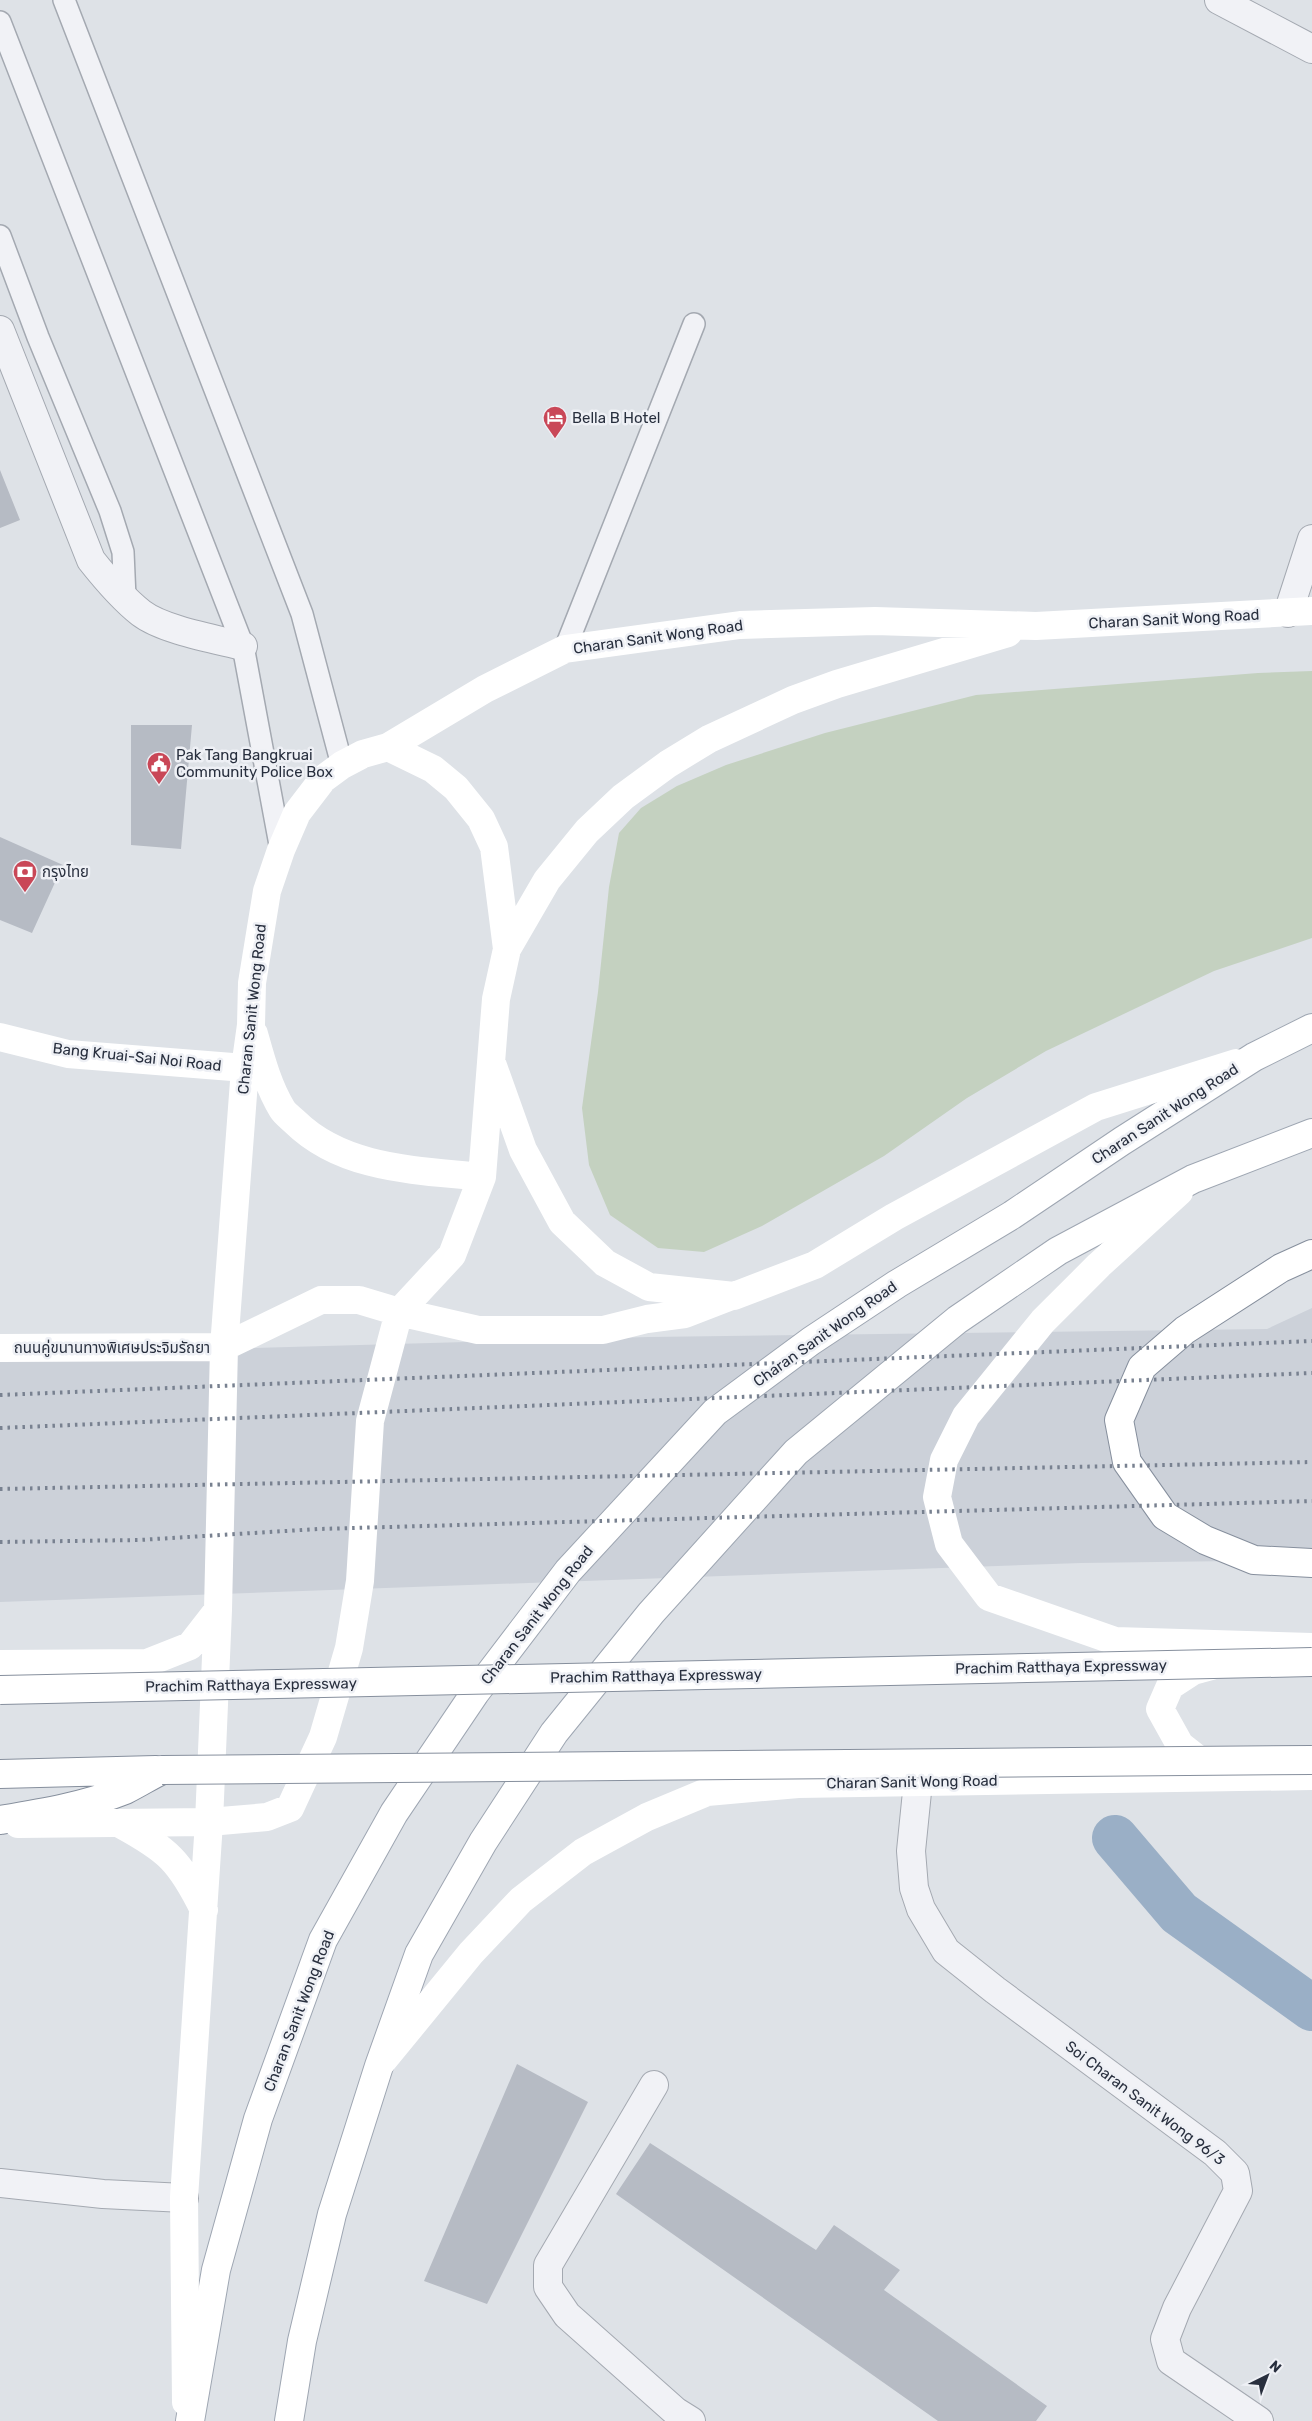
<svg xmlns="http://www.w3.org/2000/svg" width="1312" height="2421" viewBox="0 0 1312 2421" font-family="Rubik,'Noto Sans Thai',sans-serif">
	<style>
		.built { fill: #ccd1d9 }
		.green { fill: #c4d1c0 }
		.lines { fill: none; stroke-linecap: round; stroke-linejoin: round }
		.canal { stroke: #9aafc6; stroke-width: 46 }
		.building { fill: #b6bbc4 }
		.lane-casing { stroke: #a4a9b1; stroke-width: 24 }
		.street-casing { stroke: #a4a9b1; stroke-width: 30 }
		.primary-casing { stroke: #9ea6b2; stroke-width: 30 }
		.highway-casing { stroke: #868f9d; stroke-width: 30 }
		.lane { stroke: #f1f2f6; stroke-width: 21 }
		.street { stroke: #f1f2f6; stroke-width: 28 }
		.secondary { stroke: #fff; stroke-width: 28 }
		.primary { stroke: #fff; stroke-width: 28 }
		.highway { stroke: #fff; stroke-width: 28 }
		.rail { stroke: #788190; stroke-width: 4; stroke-dasharray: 2.5 5; stroke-linecap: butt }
		.highway-bridge-casing { stroke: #868f9d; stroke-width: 30; stroke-linecap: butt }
		.highway-bridge { stroke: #fff; stroke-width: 28 }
		.labels { text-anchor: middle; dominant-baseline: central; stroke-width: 5; stroke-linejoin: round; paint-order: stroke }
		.poi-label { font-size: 15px; fill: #282f3e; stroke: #eef0f5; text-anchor: start }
		.street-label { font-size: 15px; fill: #282f3e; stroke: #eef0f5 }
	</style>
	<rect width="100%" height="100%" fill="#dee2e7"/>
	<path class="built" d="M1312,1308V1560L1081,1563L0,1602V1355L649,1337L1267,1329Z"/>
	<path class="green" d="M1312,671V938L1214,971L1046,1051L967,1098L884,1156L762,1226L704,1252L658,1248L610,1215L589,1165L582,1108L598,992L609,887L619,833L641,808L677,786L726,765L825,733L976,695L1258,673Z"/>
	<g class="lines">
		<path class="canal" d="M1115,1838L1179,1913L1312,2008"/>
	</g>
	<path class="building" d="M0,470L20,520L0,528Z
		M131,725H192L181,849L131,845Z
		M0,837L63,865L32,933L0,920Z
		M517,2064L588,2102L487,2304L424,2281Z
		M650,2143L816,2250L834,2225L900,2270L884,2290L1047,2406L1036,2421H938L616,2194Z"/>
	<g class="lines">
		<defs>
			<path id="lane" d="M64,0L302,614L342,765
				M0,22L243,646L281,850
				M0,236L38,337L110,511L123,552L125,598
				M565,649L694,324"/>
			<path id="street" d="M1219,0L1312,49
				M0,330L91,560C106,579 122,598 141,613C163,630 215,639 243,646
				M1288,613L1312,539
				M918,1782L911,1851L914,1888L921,1909L946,1951L995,1990L1215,2153L1235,2173L1238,2191L1177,2308L1165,2339L1171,2361L1259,2421
				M654,2085L548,2265V2287L567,2315L675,2411L691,2421
				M0,2183L103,2194L184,2198"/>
			<path id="primary" d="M190,2421L216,2270L258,2119L323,1940L394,1813L475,1693L568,1571L715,1412L811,1341L897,1284L1012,1215L1122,1141L1254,1057L1312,1028
				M289,2421L302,2341L332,2214L379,2066L419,1954L483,1842L554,1733L651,1613L796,1452L957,1320L1058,1251L1193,1179L1312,1133"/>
			<path id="highway" d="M1312,1254L1281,1268L1185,1330L1142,1367L1119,1420L1127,1462L1165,1516L1205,1540L1254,1560L1312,1563
				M0,1774L156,1770
				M0,1820C42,1813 85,1806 125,1790C137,1784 150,1776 162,1770"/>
		</defs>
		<use href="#lane" class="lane-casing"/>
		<use href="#street" class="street-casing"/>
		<use href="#primary" class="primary-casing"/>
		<use href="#highway" class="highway-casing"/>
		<use href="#lane" class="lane"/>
		<use href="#street" class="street"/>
		<path class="secondary" d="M388,747L433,769L456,788L481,819L494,847L507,949
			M254,1034C261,1059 268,1086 282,1109C285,1114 291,1118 295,1122C344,1170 418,1170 482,1177
			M0,1037L68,1054L245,1068
			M493,1066L523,1150L562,1222L605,1263L649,1287L734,1296L815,1265L894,1217L1096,1107L1236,1063
			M1179,1192L1099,1265L1043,1321L966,1416L944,1460L937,1497L949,1544L989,1597L1115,1641L1312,1647
			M0,1348L224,1347L321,1300H359L399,1312L478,1330H603L647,1319L685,1314L729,1297
			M0,1664L147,1663L190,1646L218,1610
			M1212,1770L1180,1745L1160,1709L1170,1686L1193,1671L1215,1665
			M18,1824L209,1822L267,1817L290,1808L323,1737L349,1648L360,1581L370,1421L399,1312L452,1255L482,1177L496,999L507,949L547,880L587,831L623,797L668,764L709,739L793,700L837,684L1008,633
			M120,1824C168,1850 180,1861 204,1910
			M381,2063L471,1953L521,1900L583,1852L647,1817L707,1792L798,1784L1312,1776
			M186,2402L184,2198L209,1822L218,1610L224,1347L245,1068L251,1025L252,983L267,891L281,850L297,813L323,779L342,765L363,754L388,747L485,689L565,649L740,625L875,621L1036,626L1312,611"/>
		<use href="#primary" class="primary"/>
		<use href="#highway" class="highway"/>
		<path class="rail" d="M0,1395L1312,1341
			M0,1428L1312,1373
			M0,1489L1312,1462
			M0,1542L139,1540L318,1529L1312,1501"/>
		<defs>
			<path id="highway-bridge" d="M0,1690L1312,1662
				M162,1770L1312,1760"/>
		</defs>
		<use href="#highway-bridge" class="highway-bridge-casing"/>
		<use href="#highway-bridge" class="highway-bridge"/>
	</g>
	<defs>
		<symbol id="hotel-pin" viewBox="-11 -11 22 30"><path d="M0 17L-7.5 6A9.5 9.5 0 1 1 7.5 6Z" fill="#c94757" stroke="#eef0f5"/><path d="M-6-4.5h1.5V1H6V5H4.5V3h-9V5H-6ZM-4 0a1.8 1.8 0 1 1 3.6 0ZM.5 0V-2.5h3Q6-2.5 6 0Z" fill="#fff"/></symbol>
		<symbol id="civic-pin" viewBox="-11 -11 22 30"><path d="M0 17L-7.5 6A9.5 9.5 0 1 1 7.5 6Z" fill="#c94757" stroke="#eef0f5"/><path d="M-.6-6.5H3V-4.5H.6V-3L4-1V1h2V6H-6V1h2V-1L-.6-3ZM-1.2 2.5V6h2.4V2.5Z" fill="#fff"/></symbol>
		<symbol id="bank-pin" viewBox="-11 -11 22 30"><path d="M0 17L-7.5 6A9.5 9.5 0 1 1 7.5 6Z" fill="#c94757" stroke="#eef0f5"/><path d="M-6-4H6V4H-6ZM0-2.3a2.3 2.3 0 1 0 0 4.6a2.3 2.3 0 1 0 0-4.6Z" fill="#fff"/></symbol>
	</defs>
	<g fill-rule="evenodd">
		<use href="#hotel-pin" x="541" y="404" width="28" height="38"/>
		<use href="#civic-pin" x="145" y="750" width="28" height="38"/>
		<use href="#bank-pin" x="11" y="858" width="28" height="38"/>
	</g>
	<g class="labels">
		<g class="poi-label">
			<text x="572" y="418">Bella B Hotel</text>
			<text x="176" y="755">Pak Tang Bangkruai<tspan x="176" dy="17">Community Police Box</tspan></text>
			<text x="42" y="872">กรุงไทย</text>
		</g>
		<g class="street-label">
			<text transform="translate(1174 619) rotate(-3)">Charan Sanit Wong Road</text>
			<text transform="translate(658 637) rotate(-8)">Charan Sanit Wong Road</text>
			<text transform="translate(252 1009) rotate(-84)">Charan Sanit Wong Road</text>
			<text transform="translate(137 1057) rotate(6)">Bang Kruai-Sai Noi Road</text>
			<text transform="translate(1165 1114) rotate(-33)">Charan Sanit Wong Road</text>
			<text transform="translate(825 1334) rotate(-35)">Charan Sanit Wong Road</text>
			<text x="112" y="1348">ถนนคู่ขนานทางพิเศษประจิมรัถยา</text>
			<text transform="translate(537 1615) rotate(-52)">Charan Sanit Wong Road</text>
			<text transform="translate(1061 1667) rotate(-1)">Prachim Ratthaya Expressway</text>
			<text transform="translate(656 1676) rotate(-1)">Prachim Ratthaya Expressway</text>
			<text transform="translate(251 1685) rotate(-1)">Prachim Ratthaya Expressway</text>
			<text transform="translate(912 1782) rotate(-1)">Charan Sanit Wong Road</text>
			<text transform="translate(299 2011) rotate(-69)">Charan Sanit Wong Road</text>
			<text transform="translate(1145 2103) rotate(37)">Soi Charan Sanit Wong 96/3</text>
		</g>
	</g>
	<g transform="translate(1267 2376) rotate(42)" stroke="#eef0f5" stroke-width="4" paint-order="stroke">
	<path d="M0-4L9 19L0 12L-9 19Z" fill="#282f3e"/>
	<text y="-8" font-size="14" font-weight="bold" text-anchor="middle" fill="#282f3e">N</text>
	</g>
</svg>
